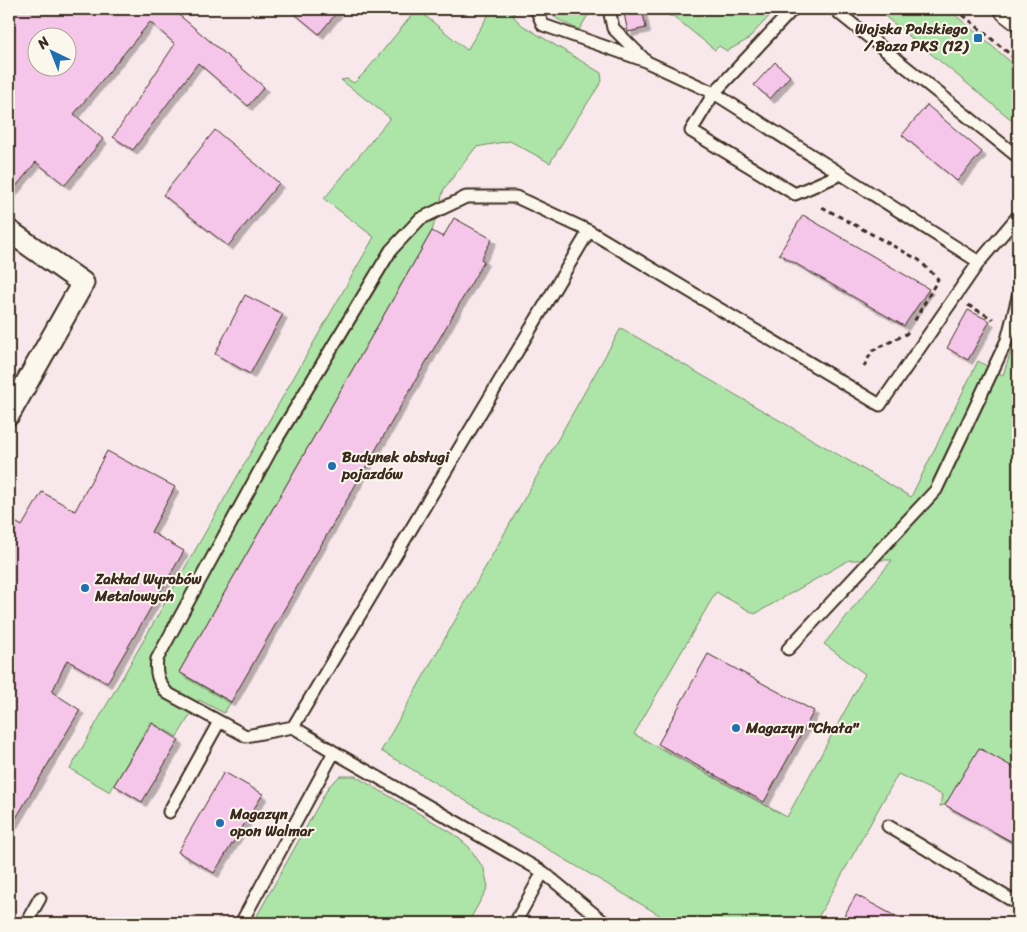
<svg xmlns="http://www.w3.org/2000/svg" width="1027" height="932" viewBox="0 0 1027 932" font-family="Sriracha,sans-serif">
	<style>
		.built { fill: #f9e8eb; fill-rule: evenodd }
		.green { fill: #ade5a9; stroke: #748864; fill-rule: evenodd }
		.building { fill: #f5c6ea; stroke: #3b2a1e; fill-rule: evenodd; filter: url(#shadow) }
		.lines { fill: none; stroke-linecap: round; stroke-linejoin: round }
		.lane-casing { stroke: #3b2a1e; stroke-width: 15 }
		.street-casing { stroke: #3b2a1e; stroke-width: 25 }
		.secondary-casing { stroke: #3b2a1e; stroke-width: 31 }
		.path { stroke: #3b2a1e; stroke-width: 3; stroke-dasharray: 5 4; stroke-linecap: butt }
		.lane { stroke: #fbf7ec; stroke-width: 11 }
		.street { stroke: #fbf7ec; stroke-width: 21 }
		.secondary { stroke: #fbf7ec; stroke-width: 28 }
		.poi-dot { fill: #1f6fb2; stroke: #fbf7ec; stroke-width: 2 }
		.labels { text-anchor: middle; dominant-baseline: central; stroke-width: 4; stroke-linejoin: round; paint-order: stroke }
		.poi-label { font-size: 15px; font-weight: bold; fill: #3b2a1e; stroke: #fbf7ec; text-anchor: start }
	</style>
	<defs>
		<filter id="shadow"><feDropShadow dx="4.5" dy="4.5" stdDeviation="0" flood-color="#0004"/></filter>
	</defs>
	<rect width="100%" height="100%" fill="#fbf7ec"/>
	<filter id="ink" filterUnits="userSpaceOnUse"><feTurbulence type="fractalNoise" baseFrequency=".02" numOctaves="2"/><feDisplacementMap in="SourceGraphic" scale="10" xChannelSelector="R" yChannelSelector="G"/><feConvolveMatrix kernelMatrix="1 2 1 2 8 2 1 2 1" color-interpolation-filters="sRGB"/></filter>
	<g filter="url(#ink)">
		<path class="built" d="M9,9H1018V923H9ZM38,38H68V68H38Z"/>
		<path class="green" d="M417,9L467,50L492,9H513L514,17L522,25L601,73L602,81L575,122L550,163L510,141L476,147L444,189L432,231L179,672L231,702L224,713L199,700L177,737L151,722L110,792L70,769L374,237L324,199L390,118L341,80L347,79L354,83L366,71Z
			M546,9H587L588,15L579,30C568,24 553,19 546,9Z
			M668,9H776L747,40L727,51L719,46L715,50L673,16H669Z
			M876,9H948L1018,68V125Z
			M621,328L911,497L978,361L1003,375L1016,337L1018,338V846L945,805L940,806L942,795L898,774L815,923H673L381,751ZM849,560H892L824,644L865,674L787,817L634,734L716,592L755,614Z
			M340,776H355L454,834L469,847L484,869L488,887L468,923H253L329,786Z"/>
		<path class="building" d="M9,9H172L264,87L248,106L198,63L133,150L113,137L175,44L150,22L74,114L103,139L65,185L36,162L9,195ZM38,38H68V68H38Z
			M289,9H340L319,34Z
			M623,9H642L646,28L628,32Z
			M775,62L790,76L770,99L754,85Z
			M927,105L982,152L957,181L902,135Z
			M215,130L279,183L228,246L163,195Z
			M803,215L929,289L904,326L779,254Z
			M454,218L492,239L481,259L484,261L231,702L179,672L432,231L443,237Z
			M245,295L283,314L250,374L215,354Z
			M968,310L990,321L968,360L947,348Z
			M107,451L175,487L151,532L184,551L107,683L67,660L52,692L80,710L9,830V518L22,526L42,492L75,511Z
			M708,654L814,711L764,802L658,744Z
			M152,723L179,740L142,802L114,785Z
			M979,748L1018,770V845L945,805Z
			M224,772L263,794L214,873L178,852Z
			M856,895L908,923H840Z"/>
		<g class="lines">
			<defs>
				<path id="lane" d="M536,9L543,25L643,60
					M609,9L613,28L647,62L714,93L691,131L795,194L841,174
					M793,9L714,93L979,262
					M836,9L840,14L1018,157
					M788,649L936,490L1007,340L1018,297
					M293,727L246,736L167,693C158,682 155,673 157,659L278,437L391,250L420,219L466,197H516L589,231
					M334,752L543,872L605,923
					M169,812L219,722
					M888,826L1018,904
					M26,923L40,898
					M241,923L334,752L293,727L589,231L880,405L979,262L1018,216
					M515,923L543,872"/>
				<path id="street" d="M9,231L83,283L9,414"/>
				<path id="secondary" d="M1009,9L1018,16"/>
			</defs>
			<use href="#lane" class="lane-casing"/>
			<use href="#street" class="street-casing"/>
			<use href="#secondary" class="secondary-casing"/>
			<path class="path" d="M956,9L1018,61
				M822,207L919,260L938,279L914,322
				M968,305L993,319
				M864,367L872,351L906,334L908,332"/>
			<use href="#lane" class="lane"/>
			<use href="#street" class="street"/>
			<use href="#secondary" class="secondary"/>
		</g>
	</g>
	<g class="poi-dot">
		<rect x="973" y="33" width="10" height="10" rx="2.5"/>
		<circle cx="332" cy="466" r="5"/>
		<circle cx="85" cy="588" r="5"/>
		<circle cx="736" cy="728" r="5"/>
		<circle cx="220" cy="823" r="5"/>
	</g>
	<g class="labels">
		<g class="poi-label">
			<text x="968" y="29" text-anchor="end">Wojska Polskiego<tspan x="968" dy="17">/ Baza PKS (12)</tspan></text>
			<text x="342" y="457">Budynek obsługi<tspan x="342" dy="17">pojazdów</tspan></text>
			<text x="95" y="579">Zakład Wyrobów<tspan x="95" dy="17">Metalowych</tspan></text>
			<text x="746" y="728">Magazyn "Chata"</text>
			<text x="230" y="814">Magazyn<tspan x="230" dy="17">opon Walmar</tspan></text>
		</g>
	</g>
	<rect width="1027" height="932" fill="none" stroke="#fbf7ec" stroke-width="30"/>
	<rect x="15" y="15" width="997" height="902" fill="none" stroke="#3b2a1e" stroke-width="2" filter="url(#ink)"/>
	<g transform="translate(52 52) rotate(317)"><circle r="24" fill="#fbf7ec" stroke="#aea59a"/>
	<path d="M0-4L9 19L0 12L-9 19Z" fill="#1f6fb2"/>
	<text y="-8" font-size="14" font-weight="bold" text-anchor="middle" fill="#3b2a1e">N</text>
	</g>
</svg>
